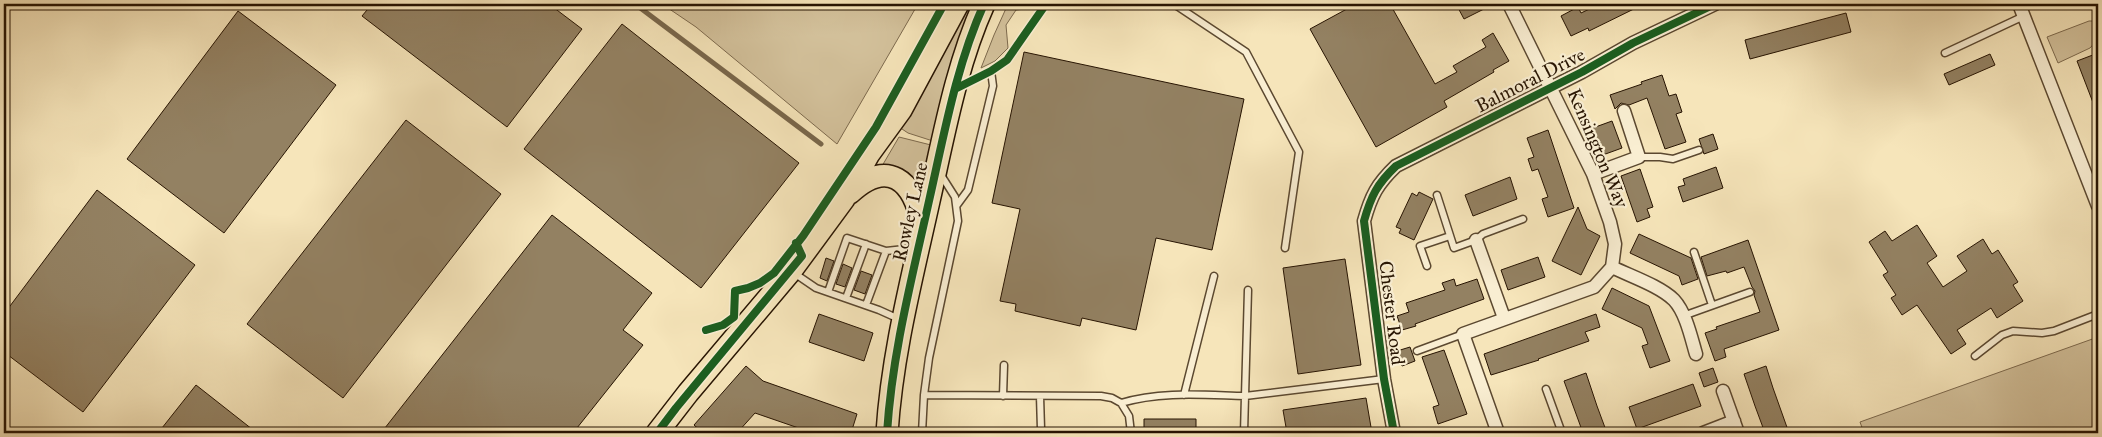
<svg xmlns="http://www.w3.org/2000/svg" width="2102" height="437" viewBox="0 0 2102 437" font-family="'IM FELL Great Primer',serif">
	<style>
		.green { fill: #d3c19b; stroke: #7d6a4e }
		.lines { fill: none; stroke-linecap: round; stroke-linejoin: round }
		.stream { stroke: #79674b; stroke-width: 5 }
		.building { fill: #938162; stroke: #271402 }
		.service-casing { stroke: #5b4830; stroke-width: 9 }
		.minor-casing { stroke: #5b4830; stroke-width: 15 }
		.primary-casing { stroke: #271402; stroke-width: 24 }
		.service { stroke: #f9eed2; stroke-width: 6 }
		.minor { stroke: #f9eed2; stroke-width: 12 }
		.primary { stroke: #f6e5ba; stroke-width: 21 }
		.cycleway-casing { stroke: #f9eed2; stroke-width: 11 }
		.cycleway { stroke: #1b5e20; stroke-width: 8 }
		.labels { text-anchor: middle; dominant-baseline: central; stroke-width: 4.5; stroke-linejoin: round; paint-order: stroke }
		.street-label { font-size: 19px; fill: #271402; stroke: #f9eed2 }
	</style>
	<rect width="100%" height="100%" fill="#f6e5ba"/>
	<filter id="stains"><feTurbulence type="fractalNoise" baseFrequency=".004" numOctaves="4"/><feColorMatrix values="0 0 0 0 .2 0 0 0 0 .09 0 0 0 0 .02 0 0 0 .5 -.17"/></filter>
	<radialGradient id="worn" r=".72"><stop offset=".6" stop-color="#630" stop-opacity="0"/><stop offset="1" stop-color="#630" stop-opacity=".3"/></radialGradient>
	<path class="green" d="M662,4H918L837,144L696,27Z
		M967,4H978L936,142L908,133L899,127Z
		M1008,4H1038L1035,8L1016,10L1006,25L1008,48L995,61L981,68L994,35Z
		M2089,21H2098V39L2090,48L2058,63L2047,37Z
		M899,137L935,146L925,191L920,190L899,171L882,166Z
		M2098,337V433H1864L1860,422Z"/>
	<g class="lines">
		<path class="stream" d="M635,4L821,144
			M4,130V131"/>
	</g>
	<path class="building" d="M372,4H549L582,29L507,127L362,16Z
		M1356,4H1390L1435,84L1457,72L1453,66L1486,47L1482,40L1493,33L1509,61L1493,70L1494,72L1444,101L1447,107L1376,147L1310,29Z
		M1456,4H1494L1464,19Z
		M1600,4H1644L1589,31L1588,28L1571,36L1561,16L1578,7L1581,13Z
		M238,11L336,85L224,233L127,159Z
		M1846,13L1851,32L1750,59L1745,40Z
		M622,24L799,163L701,288L524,149Z
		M1024,52L1244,99L1212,250L1156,238L1136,330L1082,318L1080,326L1015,311L1016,304L1000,301L1020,209L992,203Z
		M2098,53V113H2097L2077,61Z
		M1990,54L1995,65L1949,85L1944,74Z
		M1662,75L1669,96L1676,94L1682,112L1676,114L1686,142L1665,149L1647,98L1629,105L1621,103L1615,109L1610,95L1642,84L1641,82Z
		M406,120L501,194L343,398L247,324Z
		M1612,121L1622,148L1600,156L1590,129Z
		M1548,130L1574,208L1548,217L1542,199L1548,197L1538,169L1532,171L1528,159L1534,157L1527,138Z
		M1713,134L1718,149L1704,154L1699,139Z
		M1716,167L1723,188L1683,202L1678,187L1685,185L1683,179Z
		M1640,169L1653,207L1647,209L1650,217L1637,222L1621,176Z
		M1510,177L1517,199L1473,216L1465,195Z
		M97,190L195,265L83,412L4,352V314Z
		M1419,192L1433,199L1414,240L1399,233L1401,229L1396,227L1412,193L1417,196Z
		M1578,207L1587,229L1600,236L1581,275L1552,261Z
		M552,215L652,293L623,330L643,345L573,433H381Z
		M1917,225L1937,256L1927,263L1943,287L1967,271L1957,256L1983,239L1992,254L1998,250L2018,282L2013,285L2023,301L1997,318L1991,308L1957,330L1966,344L1951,354L1917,305L1902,315L1891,298L1896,295L1883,275L1888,272L1869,242L1885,231L1892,241Z
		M1639,234L1691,258L1698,279L1682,285L1679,276L1630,253Z
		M1748,240L1779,330L1724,349L1726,357L1715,361L1705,333L1717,329L1716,327L1760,312L1754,295L1755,291L1752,287L1744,267L1727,273L1726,271L1707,276L1701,257Z
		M1538,257L1545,277L1508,290L1501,270Z
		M826,258L834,261L827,281L820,278Z
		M1345,259L1361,365L1298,374L1283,268Z
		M843,264L852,268L845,287L836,284Z
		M861,271L872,275L865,294L854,290Z
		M1454,279L1456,286L1477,279L1484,299L1415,324L1416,326L1402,330L1397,316L1409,312L1406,303L1445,290L1442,283Z
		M1612,288L1649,306L1670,361L1650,368L1642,346L1648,344L1642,328L1602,309Z
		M819,314L873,333L864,361L809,342Z
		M1596,314L1600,327L1585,332L1589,341L1538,359L1539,360L1491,375L1484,354Z
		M1410,347L1415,361L1402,366L1397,351Z
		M1444,350L1467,414L1438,424L1433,407L1439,405L1422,357Z
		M746,366L763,381L857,414L851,433H813L755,413L737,433H703L694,425Z
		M1766,366L1773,388L1789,433H1765L1755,406L1744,374Z
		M1713,368L1718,382L1704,387L1699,373Z
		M1586,373L1597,406L1607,433H1583L1564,381Z
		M1693,384L1701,406L1637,429L1629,407Z
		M196,385L257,433H158Z
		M1366,398L1372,433H1287L1283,410Z
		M1144,419H1196V433H1144Z"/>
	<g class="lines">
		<defs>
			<path id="service" d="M1174,4L1246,52L1299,152L1285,248
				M1945,53L2024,16
				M961,86L991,71L1007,60L1046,4
				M1639,157H1660L1673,159L1699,150
				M1437,195L1454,248L1476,240L1483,234L1523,219
				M957,205L968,190L993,86L991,71
				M1694,252L1712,305
				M1427,266L1420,246L1450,236
				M794,273L816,288L879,310L899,319
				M1248,290L1245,396L1384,379
				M828,292L847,238L886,251L914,248
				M846,298L866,244
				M866,305L886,251
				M1683,316L1750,292
				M1417,351L1463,334
				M1975,356L2002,335L2013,331L2042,333L2054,331L2098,314
				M1546,389L1562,433
				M924,395L1101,396L1112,398L1121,403C1161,391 1203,395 1245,396L1244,433
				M1184,395L1214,276
				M1003,396L1004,365
				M1040,396L1041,429
				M1121,403L1129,416L1131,433
				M922,433L924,395L929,358L958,221L955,197L941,175"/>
			<path id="minor" d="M2019,4L2098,206
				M1593,174L1639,157L1624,111
				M1476,240L1504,318
				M1612,267C1630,276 1660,286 1674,300C1686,313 1691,337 1696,354
				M1723,391L1738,433
				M1394,433L1384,379L1364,221C1371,196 1377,184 1396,166L1582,72L1633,43L1715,4
				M1498,433L1463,334L1594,287L1612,267L1615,244L1610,222L1593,174L1509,4
				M1703,433L1734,421"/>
			<path id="primary" d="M850,193C888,158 913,180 922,224
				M657,433L688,393L791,271L844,199L869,154L901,110L958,4
				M887,433C892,354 912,278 929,201C944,135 956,66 984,4"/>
		</defs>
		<use href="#service" class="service-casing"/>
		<use href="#minor" class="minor-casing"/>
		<use href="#primary" class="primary-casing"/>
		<use href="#service" class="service"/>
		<use href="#minor" class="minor"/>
		<use href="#primary" class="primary"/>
		<defs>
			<path id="cycleway" d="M955,89L991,71L1007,60L1046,4
				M706,330L723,325L734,317L735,291L748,288L760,283L774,273L803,236L876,127L944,4
				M657,433L676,408L802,256L796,243
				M887,433C892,354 912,278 929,201C944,135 956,66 984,4
				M1394,433L1384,379L1364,221C1371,196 1377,184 1396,166L1582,72L1633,43L1715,4"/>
		</defs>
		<use href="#cycleway" class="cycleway-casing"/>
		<use href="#cycleway" class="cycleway"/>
	</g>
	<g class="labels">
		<g class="street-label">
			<text transform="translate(1530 80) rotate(-27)">Balmoral Drive</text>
			<text transform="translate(1598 148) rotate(67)">Kensington Way</text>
			<text transform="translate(910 212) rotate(-77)">Rowley Lane</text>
			<text transform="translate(1392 313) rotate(83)">Chester Road</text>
		</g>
	</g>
	<rect width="2102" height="437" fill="none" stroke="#f6e5ba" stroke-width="20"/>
	<rect x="5" y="5" width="2092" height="427" fill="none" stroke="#271402" stroke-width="2.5"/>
	<rect x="10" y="10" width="2082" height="417" fill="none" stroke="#271402"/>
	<rect width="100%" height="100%" filter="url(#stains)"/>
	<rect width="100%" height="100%" fill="url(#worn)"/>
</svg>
